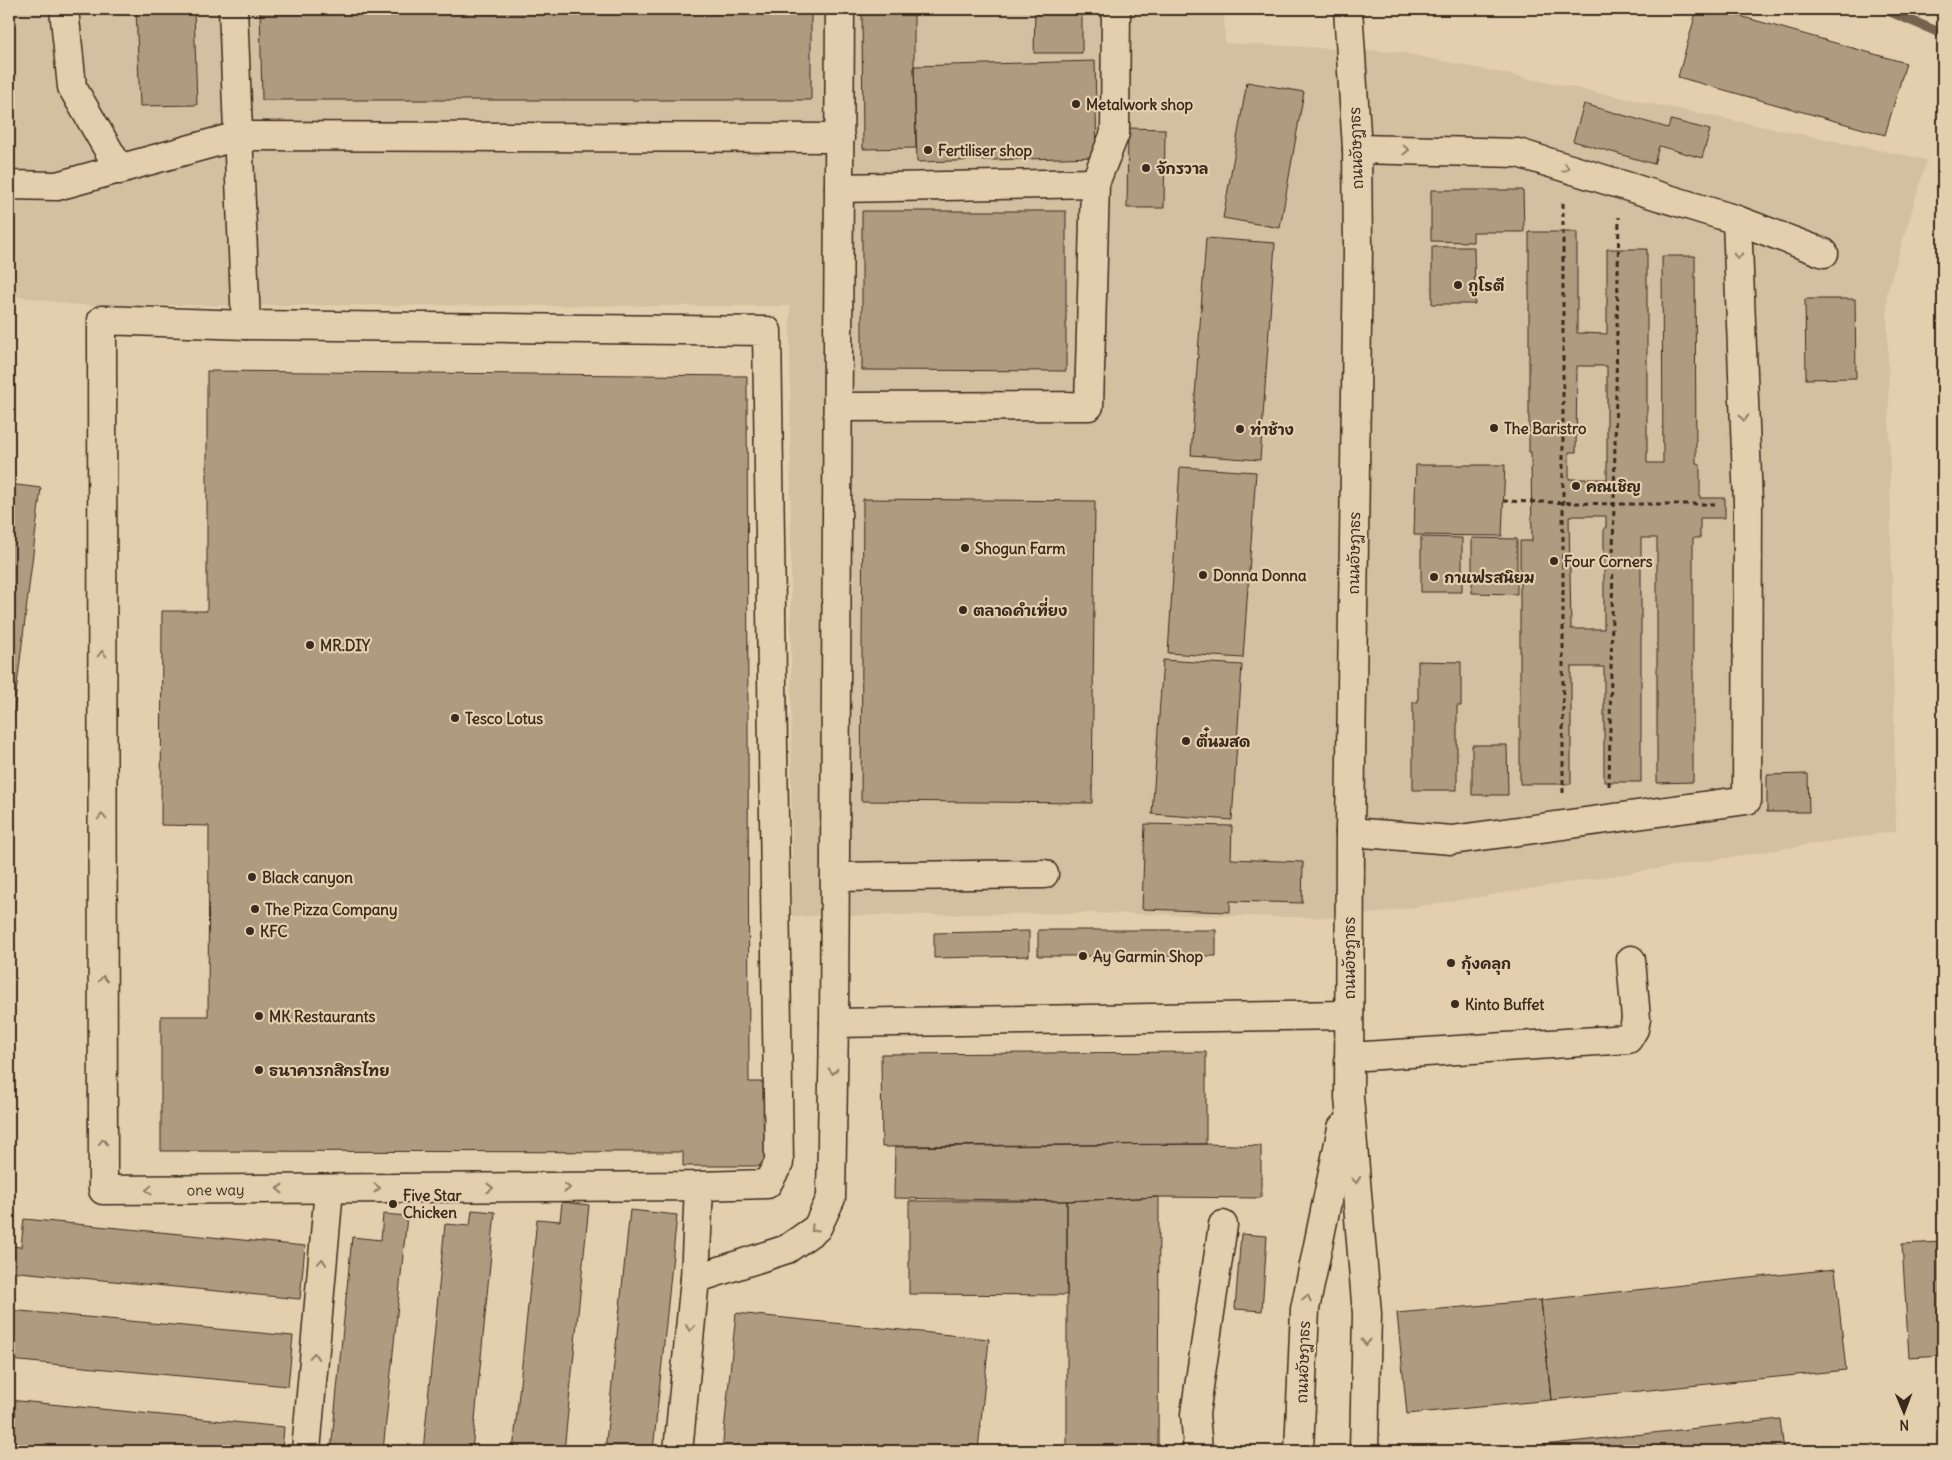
<svg xmlns="http://www.w3.org/2000/svg" width="1952" height="1460" viewBox="0 0 1952 1460" font-family="Delius,'Playpen Sans Thai',sans-serif">
	<style>
		.built { fill: #d3c0a0 }
		.lines { fill: none; stroke-linecap: round; stroke-linejoin: round }
		.stream { stroke: #74624f; stroke-width: 10 }
		.building { fill: #af9c80; stroke: #3b2a1e; fill-rule: evenodd }
		.minor-casing { stroke: #3b2a1e; stroke-width: 31 }
		.path { stroke: #3b2a1e; stroke-width: 3; stroke-dasharray: 5 4; stroke-linecap: butt }
		.minor { stroke: #e3cfad; stroke-width: 28 }
		.oneway { stroke: #8f7c66 }
		.poi-dot { fill: #3b2a1e; stroke: #e3cfad; stroke-width: 2 }
		.labels { text-anchor: middle; dominant-baseline: central; stroke-width: 4.5; stroke-linejoin: round; paint-order: stroke }
		.poi-label { font-size: 15px; font-weight: bold; fill: #3b2a1e; stroke: #e3cfad; text-anchor: start }
		.street-label { font-size: 15px; fill: #3b2a1e; stroke: #e3cfad }
	</style>
	<rect width="100%" height="100%" fill="#e3cfad"/>
	<filter id="ink" filterUnits="userSpaceOnUse"><feTurbulence type="fractalNoise" baseFrequency=".02" numOctaves="2"/><feDisplacementMap in="SourceGraphic" scale="10" xChannelSelector="R" yChannelSelector="G"/><feConvolveMatrix kernelMatrix="1 2 1 2 8 2 1 2 1" color-interpolation-filters="sRGB"/></filter>
	<g filter="url(#ink)">
		<path class="built" d="M9,9H1224L1225,43L1399,52L1927,160L1887,293L1896,831L1346,918L1087,913L792,916L790,306L75,305L9,295Z"/>
		<g class="lines">
			<path class="stream" d="M1884,9L1943,34"/>
		</g>
		<path class="building" d="M136,9H194L197,105L140,106Z
			M260,9H811V100H262Z
			M862,9H914V66L916,148L863,149Z
			M1035,9H1082V53H1034Z
			M1697,9H1715L1906,63L1885,135L1678,77Z
			M1095,61L1097,157L917,162L914,66Z
			M1247,82L1304,92L1280,228L1223,218Z
			M1584,104L1668,128L1671,120L1710,130L1702,158L1659,146L1654,164L1573,141Z
			M1128,128L1165,129L1164,208H1127Z
			M1431,190H1523L1524,232H1473V242L1431,241Z
			M862,211H1066V371L862,370Z
			M1529,232H1577V333L1607,334V249H1647V463H1663L1662,256H1695L1696,463L1700,464V498H1725V518H1700V538H1693V782L1657,783V538H1641V782H1604V667H1571V784H1520V541H1532L1531,452H1529ZM1577,366H1607V479H1569V452H1576ZM1569,516H1606V528H1604V629H1571Z
			M1206,238L1275,243L1260,460L1191,455Z
			M1432,247H1474L1475,304H1432Z
			M1805,299H1855L1856,378L1806,379Z
			M207,371L747,376L749,1082H766V1166H683V1152L161,1151V1016H208L209,826L161,825L162,611H207Z
			M1416,465H1505L1502,536L1414,535Z
			M1180,467L1256,472L1243,658L1168,653Z
			M9,484L41,488L9,751Z
			M863,499L1095,501L1092,803L861,801Z
			M1421,537L1462,538V592H1421Z
			M1472,538L1517,539V594L1472,593Z
			M1163,660L1242,665L1232,820L1152,814Z
			M1418,661L1461,662V706H1457V790H1413V702H1418Z
			M1472,745H1507L1508,795H1472Z
			M1808,774L1809,812H1767V775Z
			M1145,824L1232,826L1231,859L1303,862L1302,903L1230,901V912L1142,909Z
			M1038,930H1216V956H1038Z
			M1029,931V956L934,958V933Z
			M1206,1052V1144L882,1147L881,1054Z
			M1206,1144L1261,1146V1198L1159,1197L1067,1201L894,1198L895,1146Z
			M1159,1197L1158,1451H1067V1201Z
			M909,1201H1067V1295L909,1294Z
			M562,1202L589,1205L564,1451H513L537,1219L560,1221Z
			M472,1210L495,1212L472,1451H423L445,1224L470,1226Z
			M630,1210L677,1215L653,1451H605Z
			M383,1214L407,1216L383,1451H331L352,1237L381,1240Z
			M24,1219L305,1246L300,1299L9,1271V1246L21,1247Z
			M1241,1234L1267,1236L1262,1311L1235,1309Z
			M1943,1242V1355L1909,1357L1902,1244Z
			M1835,1269L1846,1370L1551,1400L1541,1300Z
			M1541,1300L1551,1400L1407,1414L1397,1313Z
			M9,1310L293,1336L288,1386L9,1360Z
			M736,1313L989,1339L978,1451H722Z
			M9,1400L284,1427L282,1451H9Z
			M1780,1419L1784,1451H1517L1516,1448Z"/>
		<g class="lines">
			<defs>
				<g id="minor">
					<path d="M64,9L72,87L120,170"/>
					<path d="M233,9L246,325"/>
					<path d="M1348,9L1357,149L1358,248L1350,832L1349,1097L1367,1314L1364,1451"/>
					<path d="M9,185L57,186L238,136L840,138"/>
					<path d="M839,188L1095,183"/>
					<path d="M1737,220L1824,253"/>
					<path d="M838,407L1089,406L1095,183L1115,133L1116,9"/>
					<path d="M1350,832L1452,840L1747,800L1748,503L1737,220L1518,153L1357,149"/>
					<path d="M835,877L1044,874"/>
					<path d="M834,1023L1348,1015"/>
					<path d="M1349,1057L1628,1039L1634,1029L1636,1019L1631,960"/>
					<path d="M695,1279L787,1249L817,1228L831,1198L834,1023L840,9"/>
					<path d="M306,1451L329,1189"/>
					<path id="s1" d="M678,1451L695,1279L699,1186L767,1184L779,1163L767,331L246,325L102,320L103,1190L699,1186"/>
					<path d="M1198,1451L1195,1414L1223,1225"/>
					<path d="M1299,1451L1305,1309L1342,1128"/>
				</g>
			</defs>
			<use href="#minor" class="minor-casing"/>
			<path class="path" d="M1503,501L1613,504H1717
				M1609,786L1619,217
				M1563,793V200"/>
			<use href="#minor" class="minor"/>
		</g>
		<defs><path id="oneway-chevron" d="M-2-3.5L2.5 0L-2 3.5" fill="none" stroke-width="1.6" stroke-linecap="round" stroke-linejoin="round" transform="scale(1.25)"/></defs>
		<g class="oneway">
			<use href="#oneway-chevron" transform="translate(1406 150) rotate(1)"/>
			<use href="#oneway-chevron" transform="translate(1566 168) rotate(17)"/>
			<use href="#oneway-chevron" transform="translate(1738 256) rotate(88)"/>
			<use href="#oneway-chevron" transform="translate(1744 418) rotate(88)"/>
			<use href="#oneway-chevron" transform="translate(102 654) rotate(-90)"/>
			<use href="#oneway-chevron" transform="translate(102 817) rotate(-90)"/>
			<use href="#oneway-chevron" transform="translate(103 979) rotate(-90)"/>
			<use href="#oneway-chevron" transform="translate(833 1071) rotate(91)"/>
			<use href="#oneway-chevron" transform="translate(103 1142) rotate(-90)"/>
			<use href="#oneway-chevron" transform="translate(1356 1180) rotate(85)"/>
			<use href="#oneway-chevron" transform="translate(377 1188)"/>
			<use href="#oneway-chevron" transform="translate(490 1188)"/>
			<use href="#oneway-chevron" transform="translate(567 1188)"/>
			<use href="#oneway-chevron" transform="translate(280 1189) rotate(180)"/>
			<use href="#oneway-chevron" transform="translate(149 1190) rotate(179)"/>
			<use href="#oneway-chevron" transform="translate(814 1229) rotate(134)"/>
			<use href="#oneway-chevron" transform="translate(322 1262) rotate(-85)"/>
			<use href="#oneway-chevron" transform="translate(1307 1298) rotate(-78)"/>
			<use href="#oneway-chevron" transform="translate(690 1328) rotate(96)"/>
			<use href="#oneway-chevron" transform="translate(1366 1342) rotate(91)"/>
			<use href="#oneway-chevron" transform="translate(314 1356) rotate(-85)"/>
		</g>
	</g>
	<g class="poi-dot">
		<circle cx="1076" cy="104" r="5"/>
		<circle cx="928" cy="150" r="5"/>
		<circle cx="1146" cy="168" r="5"/>
		<circle cx="1458" cy="285" r="5"/>
		<circle cx="1494" cy="428" r="5"/>
		<circle cx="1240" cy="429" r="5"/>
		<circle cx="1576" cy="486" r="5"/>
		<circle cx="965" cy="548" r="5"/>
		<circle cx="1554" cy="561" r="5"/>
		<circle cx="1203" cy="575" r="5"/>
		<circle cx="1434" cy="577" r="5"/>
		<circle cx="963" cy="610" r="5"/>
		<circle cx="310" cy="645" r="5"/>
		<circle cx="455" cy="718" r="5"/>
		<circle cx="1186" cy="741" r="5"/>
		<circle cx="252" cy="877" r="5"/>
		<circle cx="255" cy="909" r="5"/>
		<circle cx="250" cy="931" r="5"/>
		<circle cx="1083" cy="956" r="5"/>
		<circle cx="1451" cy="963" r="5"/>
		<circle cx="1455" cy="1004" r="5"/>
		<circle cx="259" cy="1016" r="5"/>
		<circle cx="259" cy="1070" r="5"/>
		<circle cx="393" cy="1204" r="5"/>
	</g>
	<g class="labels">
		<g class="poi-label">
			<text x="1086" y="104">Metalwork shop</text>
			<text x="938" y="150">Fertiliser shop</text>
			<text x="1156" y="168">จักรวาล</text>
			<text x="1468" y="285">กูโรตี</text>
			<text x="1504" y="428">The Baristro</text>
			<text x="1250" y="429">ท่าช้าง</text>
			<text x="1586" y="486">คณเชิญ</text>
			<text x="975" y="548">Shogun Farm</text>
			<text x="1564" y="561">Four Corners</text>
			<text x="1213" y="575">Donna Donna</text>
			<text x="1444" y="577">กาแฟรสนิยม</text>
			<text x="973" y="610">ตลาดคำเที่ยง</text>
			<text x="320" y="645">MR.DIY</text>
			<text x="465" y="718">Tesco Lotus</text>
			<text x="1196" y="741">ตี๋นมสด</text>
			<text x="262" y="877">Black canyon</text>
			<text x="265" y="909">The Pizza Company</text>
			<text x="260" y="931">KFC</text>
			<text x="1093" y="956">Ay Garmin Shop</text>
			<text x="1461" y="963">กุ้งคลุก</text>
			<text x="1465" y="1004">Kinto Buffet</text>
			<text x="269" y="1016">MK Restaurants</text>
			<text x="269" y="1070">ธนาคารกสิกรไทย</text>
			<text x="403" y="1195">Five Star<tspan x="403" dy="17">Chicken</tspan></text>
		</g>
		<g class="street-label">
			<text transform="translate(1356 148) rotate(-92)">ถนนอัษฎาธร</text>
			<text transform="translate(1354 553) rotate(-89)">ถนนอัษฎาธร</text>
			<text transform="translate(1349 958) rotate(-90)">ถนนอัษฎาธร</text>
			<text stroke="none"><textPath href="#s1" startOffset="2838">one way</textPath></text>
			<text transform="translate(1303 1362) rotate(-88)">ถนนอัษฎาธร</text>
		</g>
	</g>
	<rect width="1952" height="1460" fill="none" stroke="#e3cfad" stroke-width="30"/>
	<rect x="15" y="15" width="1922" height="1430" fill="none" stroke="#3b2a1e" stroke-width="2" filter="url(#ink)"/>
	<g transform="translate(1904 1412) rotate(179)" stroke="#e3cfad" stroke-width="4" paint-order="stroke">
	<path d="M0-4L9 19L0 12L-9 19Z" fill="#3b2a1e"/>
	<text y="-8" font-size="14" font-weight="bold" text-anchor="middle" fill="#3b2a1e">N</text>
	</g>
</svg>
